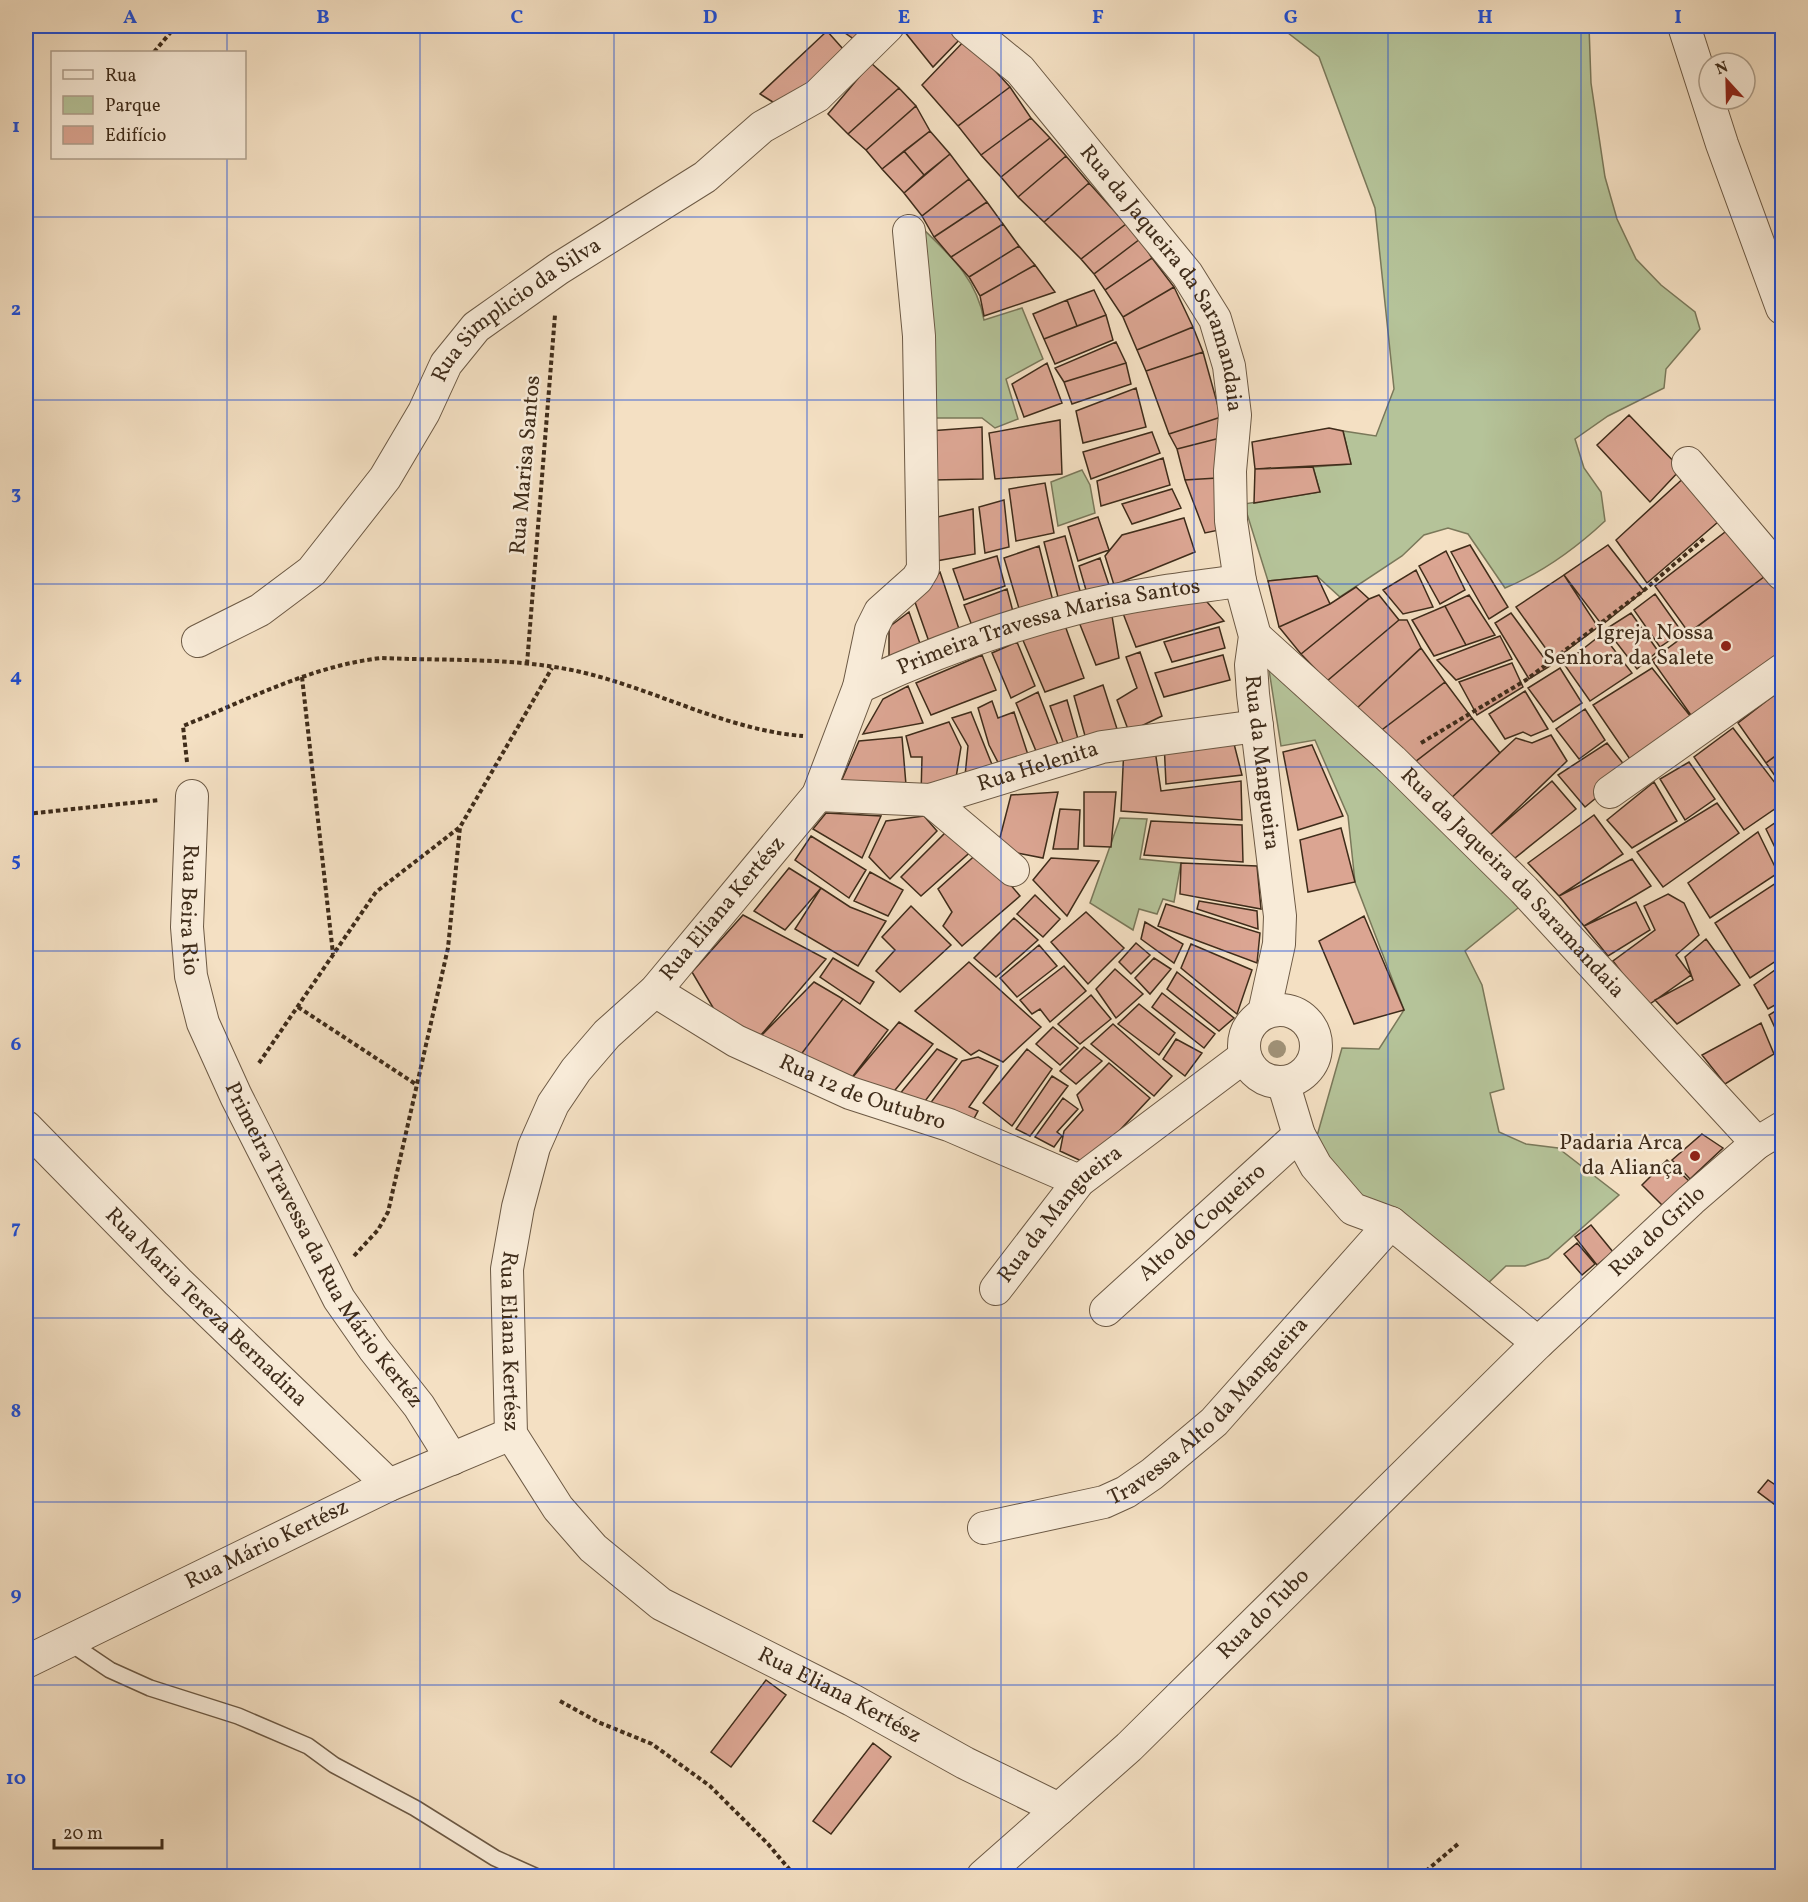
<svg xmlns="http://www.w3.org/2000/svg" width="1808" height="1902" viewBox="0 0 1808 1902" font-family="Vollkorn,serif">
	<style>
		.green { fill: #b5c399; stroke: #7a785a; stroke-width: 1.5 }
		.building { fill: #dba592; stroke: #3f2c1a; stroke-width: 1.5 }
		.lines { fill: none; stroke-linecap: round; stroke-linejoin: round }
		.lane-casing { stroke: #6c5944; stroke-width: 18 }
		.street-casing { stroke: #6c5944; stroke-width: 34 }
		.path { stroke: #3f2c1a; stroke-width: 4; stroke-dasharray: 4.5 3; stroke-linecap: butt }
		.lane { stroke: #f8ebd8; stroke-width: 15 }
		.street { stroke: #f8ebd8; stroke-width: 32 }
		.tree { fill: #a09278 }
		.grid { fill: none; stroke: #1d4ed8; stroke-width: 1.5; stroke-opacity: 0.55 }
		.poi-dot { fill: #8f2418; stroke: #f8ebd8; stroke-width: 2 }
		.labels { text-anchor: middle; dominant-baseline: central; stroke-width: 5; stroke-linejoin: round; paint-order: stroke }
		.street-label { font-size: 22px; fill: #3f2c1a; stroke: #f8ebd8 }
		.poi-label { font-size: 22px; fill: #3f2c1a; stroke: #f8ebd8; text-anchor: end }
		.neatline { fill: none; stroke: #1d4ed8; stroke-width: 2 }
		.grid-label { font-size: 20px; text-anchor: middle; font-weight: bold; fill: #1d4ed8 }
	</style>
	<rect width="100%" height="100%" fill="#f4e0c3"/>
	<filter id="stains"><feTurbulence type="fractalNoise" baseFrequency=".00333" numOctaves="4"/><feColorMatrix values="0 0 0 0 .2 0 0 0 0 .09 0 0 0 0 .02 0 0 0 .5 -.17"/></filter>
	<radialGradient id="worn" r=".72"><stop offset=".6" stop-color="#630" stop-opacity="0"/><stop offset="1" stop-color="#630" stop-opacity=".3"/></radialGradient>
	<path class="green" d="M1279,26H1589L1591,83L1605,177L1617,219L1636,259L1661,285L1695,312L1700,329L1666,369L1664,388L1608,416L1575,439L1584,468L1601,492L1605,521C1575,549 1544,572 1505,588L1468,534L1448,528L1424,535L1402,556L1340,597L1317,576L1268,581L1244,504L1320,492L1313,467L1351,464L1343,431L1376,436L1394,389L1375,208L1319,57Z
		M915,221C946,252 976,275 984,320L1022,308L1043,359L1006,379L1018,419L995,428L982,418H925Z
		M1082,470L1090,485L1095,513L1058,526L1051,482Z
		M1266,651L1523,904L1465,951L1482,985L1504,1089L1490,1093L1499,1132L1526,1144L1558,1148L1619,1195L1548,1258L1525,1266H1506L1485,1286L1354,1203L1317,1136L1342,1048L1379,1049L1404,1010L1355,882L1348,816L1315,740L1281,746Z
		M1120,818L1147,819L1140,859L1181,863L1174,902L1163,899L1157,914L1139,909L1133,930L1090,903Z"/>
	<path class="building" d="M835,26H881L861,44Z
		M900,26H954L964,35L933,67Z
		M827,31L851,58L784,109L760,94Z
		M966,39L1010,87L958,126L922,85Z
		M871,63L899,88L848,134L828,114Z
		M1010,87L1031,118L981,155L958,126Z
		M899,88L916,106L866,150L848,134Z
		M916,106L930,131L882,169L866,150Z
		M1031,118L1050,138L1001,177L981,155Z
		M930,131L950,154L924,175L904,151Z
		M1050,138L1066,156L1018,197L1001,177Z
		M904,151L924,175L904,193L882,169Z
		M950,154L969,179L922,216L904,193Z
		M1066,156L1089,183L1044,222L1018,197Z
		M969,179L987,202L934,237L922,216Z
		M1089,183L1126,224L1081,259L1044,222Z
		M987,202L1003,224L951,257L934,237Z
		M1003,224L1019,246L969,277L951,257Z
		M1126,224L1140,239L1094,274L1081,259Z
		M1140,239L1152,258L1105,290L1094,274Z
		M1019,246L1035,265L980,296L969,277Z
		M1152,258L1174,287L1123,317L1105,290Z
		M1035,265L1055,292L984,316L980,296Z
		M1174,287L1193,327L1137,350L1123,317Z
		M1094,290L1106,315L1077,326L1067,300Z
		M1067,300L1077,326L1044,339L1033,314Z
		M1106,315L1113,340L1055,364L1044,339Z
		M1193,327L1203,352L1146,371L1137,350Z
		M1116,342L1126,363L1064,382L1055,368Z
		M1203,352L1221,417L1169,434L1146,371Z
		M1047,363L1062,403L1024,417L1012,384Z
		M1126,363L1131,384L1072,404L1064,382Z
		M1136,388L1146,427L1083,443L1076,411Z
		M1629,415L1681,469L1650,502L1597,445Z
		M1221,417L1220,438L1177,449L1169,434Z
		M1060,420L1062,474L995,479L989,433Z
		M982,427L983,479L933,480L929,431Z
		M1329,428L1343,431L1351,464L1255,469L1252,442Z
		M1152,432L1160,453L1091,479L1083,452Z
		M1220,438L1217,478L1185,480L1177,449Z
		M1163,458L1170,485L1101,506L1097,481Z
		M1313,467L1320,492L1254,503L1255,469Z
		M1688,474L1725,516L1647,583L1616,540Z
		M1217,478L1219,530L1205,533L1185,480Z
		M1045,483L1054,533L1016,541L1009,489Z
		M1172,489L1181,508L1132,524L1122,504Z
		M1004,500L1009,547L985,553L979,507Z
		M973,509L975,554L936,561L933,518Z
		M1098,517L1109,550L1078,561L1068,527Z
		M1184,518L1195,552L1114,585L1105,556L1122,535Z
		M1729,529L1768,574L1689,633L1655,586Z
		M1065,536L1082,598L1060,605L1044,542Z
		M1470,545L1508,607L1489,619L1451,552Z
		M1608,545L1644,591L1602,625L1564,575Z
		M1039,546L1055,609L1023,622L1004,558Z
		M1446,551L1465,590L1440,604L1419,566Z
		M997,556L1005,586L964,600L953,569Z
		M1100,558L1110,588L1088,597L1079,566Z
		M1416,570L1433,607L1403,614L1383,590Z
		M940,572L963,641L933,653L910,588Z
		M1768,574L1782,590V664L1700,728L1652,660Z
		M1564,575L1598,627L1554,660L1516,607Z
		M1317,576L1330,604L1279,627L1268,581Z
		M1356,587L1369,599L1301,654L1279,627L1330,604Z
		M1007,589L1016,623L976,636L964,605Z
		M1199,593L1224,621L1136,647L1119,603Z
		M1655,594L1682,632L1660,647L1634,610Z
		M1379,595L1399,620L1327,681L1301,654L1369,599Z
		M1469,595L1495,635L1466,645L1445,606Z
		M1110,604L1119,658L1096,665L1077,617Z
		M1445,606L1466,645L1434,656L1412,620Z
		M909,612L924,655L889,670V627Z
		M1511,613L1550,666L1529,679L1495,623Z
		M1631,613L1658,651L1637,669L1606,629Z
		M1063,620L1084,678L1045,692L1022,638Z
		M1399,620H1407L1421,648L1356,709L1327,681Z
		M1219,627L1225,648L1172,662L1164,642Z
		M1602,634L1632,673L1590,701L1564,664Z
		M1500,636L1512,659L1456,680L1437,660Z
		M1017,642L1035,686L1011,698L992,653Z
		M1421,648L1445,682L1379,732L1356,709Z
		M1140,652L1162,716L1129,732L1117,700L1137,688L1126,657Z
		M982,655L996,690L931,715L916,683Z
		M1223,655L1230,680L1164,697L1155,673Z
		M1512,663L1523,687L1477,715L1459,682Z
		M1560,668L1582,703L1553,722L1528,688Z
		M1652,668L1695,722L1634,765L1593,705Z
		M1445,682L1472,718L1411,765L1379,732Z
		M1103,685L1118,732L1087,743L1074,696Z
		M908,686L923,723L863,734L883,699Z
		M1782,689V751L1766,763L1738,723Z
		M1525,691L1548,729L1531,736L1523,732L1505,739L1489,714Z
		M1038,692L1062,755L1041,763L1016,703Z
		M1067,700L1080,746L1067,753L1050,706Z
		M992,701L998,718L1014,712L1031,764L1004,774L989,745L978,708Z
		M1585,709L1605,740L1579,759L1556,729Z
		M971,712L997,777L964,786L968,746L952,718Z
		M1472,718L1500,753L1448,801L1411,765Z
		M949,722L961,747L954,790L921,795L922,757H911L906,736Z
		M1733,728L1782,792V804L1744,830L1694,757Z
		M1551,735L1567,761L1489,836L1448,801L1516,738L1532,743Z
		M1232,736L1242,775L1166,784L1164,742Z
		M902,737L907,797L836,793L859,741Z
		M1154,743L1161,791L1241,781L1242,820L1121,811L1124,746Z
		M1607,743L1629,771L1585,807L1558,775Z
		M1312,745L1343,816L1298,830L1283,752Z
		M1782,751V786L1766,763Z
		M1689,762L1715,799L1685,820L1660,779Z
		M1552,781L1576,809L1515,858L1489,836Z
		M1654,782L1677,821L1632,848L1607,820Z
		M1058,792L1043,858L997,849L1011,795Z
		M1084,792H1116L1111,847L1084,846Z
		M1717,803L1739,833L1663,887L1637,852Z
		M1060,809L1080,810L1078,849H1053Z
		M826,813L881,816L862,858L813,829Z
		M1594,815L1623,854L1559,896L1528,863Z
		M924,816L937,831L890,879L869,857L886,821Z
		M1782,818V862L1766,829Z
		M1151,821L1242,825L1243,862L1144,855Z
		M1341,828L1355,882L1308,892L1300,840Z
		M949,829L976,847L921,896L901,877Z
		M1758,832L1778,873L1710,918L1688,883Z
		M811,836L866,870L849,898L795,860Z
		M981,850L1020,896L962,946L943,926L952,912L938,889Z
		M1051,858L1099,861L1067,916L1033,880Z
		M1632,859L1651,886L1584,926L1559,896Z
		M1181,863L1257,866L1261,909L1180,894Z
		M789,868L821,888L785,930L754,911Z
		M870,872L903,890L888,916L854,901Z
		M1782,879V957L1750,978L1715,923Z
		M821,888L850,907L886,921L858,966L795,929Z
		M1668,894L1684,903L1699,935L1676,955L1691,975L1647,1006L1613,961L1655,930L1644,906Z
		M1035,895L1060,919L1043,937L1017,914Z
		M1199,901L1257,911L1258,929L1197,909Z
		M1636,902L1650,930L1608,956L1584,926Z
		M1166,904L1260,933L1257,963L1158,926Z
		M911,906L951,945L900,992L876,971L895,950L882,937Z
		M1086,912L1124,948L1088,984L1051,942Z
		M743,915L826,959L755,1042L721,1021L692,972Z
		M1364,916L1404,1010L1354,1024L1319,941Z
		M1014,918L1038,940L996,977L974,958Z
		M1145,922L1183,944L1174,963L1141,939Z
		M1706,939L1740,985L1677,1024L1655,1000L1693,980L1685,957Z
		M1136,943L1150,955L1131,974L1119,962Z
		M1191,944L1252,970L1237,1014L1181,968Z
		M1039,945L1057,966L1017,997L1000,978Z
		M833,958L874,982L860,1004L820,977Z
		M1154,958L1171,969L1150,994L1135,978Z
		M969,962L1041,1027L1003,1062L979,1050L971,1055L915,1011Z
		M1782,965V1001L1768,1009L1754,985Z
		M1064,966L1086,991L1050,1022L1040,1009L1032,1014L1020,1000Z
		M1115,969L1143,994L1116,1018L1096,989Z
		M1177,972L1234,1018L1219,1031L1167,989Z
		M814,982L843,999L793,1065L755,1042Z
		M1162,993L1215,1034L1204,1048L1152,1007Z
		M1091,995L1111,1019L1080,1044L1058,1024Z
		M843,999L888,1030L844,1088L793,1065Z
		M1139,1004L1175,1033L1159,1055L1118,1024Z
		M1782,1007V1043L1769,1015Z
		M899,1022L933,1044L886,1101L847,1084Z
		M1761,1023L1774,1054L1725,1084L1702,1055Z
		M1113,1024L1172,1076L1154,1096L1091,1044Z
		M1053,1027L1078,1048L1060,1065L1036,1044Z
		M1176,1039L1202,1053L1185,1076L1163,1059Z
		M1084,1047L1102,1061L1076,1084L1060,1071Z
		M937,1049L957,1059L919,1109L893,1102Z
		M1027,1049L1052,1069L1012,1126L983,1103Z
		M978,1057L998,1066L969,1107L978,1111L971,1124L926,1109L962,1061Z
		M1109,1063L1150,1098L1088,1164L1060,1151L1064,1131L1083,1110L1077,1095Z
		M1052,1076L1068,1086L1030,1136L1016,1129Z
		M1063,1098L1078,1109L1057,1132L1062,1136L1054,1147L1035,1137Z
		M1702,1134L1723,1148L1690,1179L1672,1160Z
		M1667,1160L1689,1181L1663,1206L1642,1185Z
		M1591,1225L1613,1252L1597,1265L1575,1237Z
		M1577,1243L1595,1264L1582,1275L1564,1254Z
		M26,1402L32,1405L26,1439Z
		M1782,1479V1510L1758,1492L1768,1480L1777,1486Z
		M766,1680L786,1695L731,1767L711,1752Z
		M873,1743L891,1757L831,1834L813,1821Z"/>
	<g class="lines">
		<defs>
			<path id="lane" d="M67,1641L110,1670L150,1688L238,1716L308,1746L334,1765L415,1808L495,1858L535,1876"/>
			<g id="street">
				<path id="s1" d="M966,26L1020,70L1187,274L1215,319L1229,366L1235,415L1230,471L1231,521L1240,581L1255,636L1251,665L1253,694L1280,916L1279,944L1264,1013"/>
				<path d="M1684,26L1722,144L1782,308"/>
				<path id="s2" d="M909,231L919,336L923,569L917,579L880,612L871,630L859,687L818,795L655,991L607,1034L576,1070L553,1104L534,1147L518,1207L507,1269L511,1434L558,1508L593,1548L661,1604L852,1700L965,1763L1059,1809"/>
				<path d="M1688,463L1782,574"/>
				<path id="s3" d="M1255,636L1392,760L1524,890L1757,1143"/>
				<path id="s4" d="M198,641L260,610L312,571L385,478L424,412L446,364L476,327L558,269L705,177L762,127L817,96L888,26"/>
				<path id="s5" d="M859,687C930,654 1002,627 1078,608C1131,595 1187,588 1240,581"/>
				<path d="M1610,792L1782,670"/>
				<path id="s6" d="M818,795L930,800L1102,747L1257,726"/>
				<path id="s7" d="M192,796L187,927L191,976L203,1023L236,1096L339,1299L374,1349L419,1406L452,1459"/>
				<path d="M930,800L1013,870"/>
				<path id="s8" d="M655,991L736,1041L850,1093L949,1125L1079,1181"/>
				<circle cx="1280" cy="1046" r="36"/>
				<path d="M1283,1082L1299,1135L1316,1166L1353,1209L1391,1223L1538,1343"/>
				<path id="s9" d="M26,1127L178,1282L389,1485"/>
				<path id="s10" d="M996,1289L1079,1181L1245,1056"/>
				<path id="s11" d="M1106,1310L1299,1135"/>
				<path id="s12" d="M984,1528L1104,1502L1126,1492L1152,1474L1214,1422L1391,1223"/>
				<path id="s13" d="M26,1662L389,1485L511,1434"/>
				<path id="s14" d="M983,1876L1129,1747L1538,1343L1691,1200L1757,1143L1782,1128"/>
			</g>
		</defs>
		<use href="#lane" class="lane-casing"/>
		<use href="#street" class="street-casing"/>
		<path class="path" d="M154,52L176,26
			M527,664L555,315
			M302,677L333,954
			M1421,743L1526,680L1643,591L1706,537
			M187,762L183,726C247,700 311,666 381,658C448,661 520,657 585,673C659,691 727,730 803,736
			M26,814L159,800
			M298,1007L417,1085
			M259,1063L376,892L460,827
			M354,1256L378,1230L388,1212L448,948L460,827L552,668
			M560,1701L598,1722L652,1744L710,1786L768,1844L795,1876
			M1420,1876L1458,1844"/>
		<use href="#lane" class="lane"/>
		<use href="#street" class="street"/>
	</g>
	<circle class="tree" cx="1277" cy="1049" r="9"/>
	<path class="grid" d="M227,26V52M420,26V1876M614,26V1876M807,26V1876M1001,26V1876M1194,26V1876M1388,26V1876M1581,26V1876M227,158V1876M26,217H1782M26,400H1782M26,584H1782M26,767H1782M26,951H1782M26,1135H1782M26,1318H1782M26,1502H1782M26,1685H1782"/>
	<g class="poi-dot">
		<circle cx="1726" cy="646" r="6"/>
		<circle cx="1695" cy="1156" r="6"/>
	</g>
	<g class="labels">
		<g class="street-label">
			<text stroke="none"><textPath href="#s1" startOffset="326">Rua da Jaqueira da Saramandaia</textPath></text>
			<text stroke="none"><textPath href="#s4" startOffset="471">Rua Simplicio da Silva</textPath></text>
			<text transform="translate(526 465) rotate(-85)">Rua Marisa Santos</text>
			<text stroke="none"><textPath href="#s5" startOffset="200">Primeira Travessa Marisa Santos</textPath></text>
			<text stroke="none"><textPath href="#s1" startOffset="836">Rua da Mangueira</textPath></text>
			<text stroke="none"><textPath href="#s6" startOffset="225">Rua Helenita</textPath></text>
			<text stroke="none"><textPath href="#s3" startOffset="357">Rua da Jaqueira da Saramandaia</textPath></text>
			<text transform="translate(723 909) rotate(-50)">Rua Eliana Kertész</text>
			<text stroke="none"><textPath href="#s7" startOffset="114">Rua Beira Rio</textPath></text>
			<text stroke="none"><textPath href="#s8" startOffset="232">Rua 12 de Outubro</textPath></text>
			<text stroke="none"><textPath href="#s10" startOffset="99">Rua da Mangueira</textPath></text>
			<text stroke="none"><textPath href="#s11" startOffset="130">Alto do Coqueiro</textPath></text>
			<text stroke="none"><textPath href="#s14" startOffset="933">Rua do Grilo</textPath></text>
			<text stroke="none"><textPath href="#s7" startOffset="482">Primeira Travessa da Rua Mário Kertéz</textPath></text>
			<text stroke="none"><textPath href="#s9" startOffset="255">Rua Maria Tereza Bernadina</textPath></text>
			<text stroke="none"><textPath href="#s2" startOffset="1246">Rua Eliana Kertész</textPath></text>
			<text stroke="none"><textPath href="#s12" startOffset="262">Travessa Alto da Mangueira</textPath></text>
			<text stroke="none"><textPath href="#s13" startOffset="268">Rua Mário Kertész</textPath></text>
			<text stroke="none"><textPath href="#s14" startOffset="384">Rua do Tubo</textPath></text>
			<text stroke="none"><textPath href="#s2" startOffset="1768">Rua Eliana Kertész</textPath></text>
		</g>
		<g class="poi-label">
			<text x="1714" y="633">Igreja Nossa<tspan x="1714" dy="25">Senhora da Salete</tspan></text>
			<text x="1683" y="1143">Padaria Arca<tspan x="1683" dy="25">da Aliança</tspan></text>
		</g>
	</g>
	<rect width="1808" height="1902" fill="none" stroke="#f4e0c3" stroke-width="66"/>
	<rect x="51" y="51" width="195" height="108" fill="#f8ebd8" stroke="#ae9f8c" stroke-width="1.5"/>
	<rect x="63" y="70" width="30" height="9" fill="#f8ebd8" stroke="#ae9f8c" stroke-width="1.5"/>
	<text x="105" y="81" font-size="18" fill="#3f2c1a">Rua</text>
	<rect x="63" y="96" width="30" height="18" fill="#b5c399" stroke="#ae9f8c" stroke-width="1.5"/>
	<text x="105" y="111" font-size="18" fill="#3f2c1a">Parque</text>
	<rect x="63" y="126" width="30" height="18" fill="#dba592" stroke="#ae9f8c" stroke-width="1.5"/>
	<text x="105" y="141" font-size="18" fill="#3f2c1a">Edifício</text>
	<g transform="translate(1727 81) rotate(338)"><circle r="28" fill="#f8ebd8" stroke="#ae9f8c" stroke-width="1.5"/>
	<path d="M0-4.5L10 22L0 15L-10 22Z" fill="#8f2418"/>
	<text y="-9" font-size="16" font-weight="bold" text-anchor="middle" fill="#3f2c1a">N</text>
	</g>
	<path d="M54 1839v9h108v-9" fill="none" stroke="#3f2c1a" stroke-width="3"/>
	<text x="63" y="1839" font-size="18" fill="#3f2c1a" stroke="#f8ebd8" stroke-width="4.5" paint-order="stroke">20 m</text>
	<rect x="33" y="33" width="1742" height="1836" class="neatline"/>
	<g class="grid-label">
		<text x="130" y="23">A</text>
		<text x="323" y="23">B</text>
		<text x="517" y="23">C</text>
		<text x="710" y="23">D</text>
		<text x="904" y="23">E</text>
		<text x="1098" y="23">F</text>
		<text x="1291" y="23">G</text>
		<text x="1485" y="23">H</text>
		<text x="1678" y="23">I</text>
		<text x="16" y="132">1</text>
		<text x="16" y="315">2</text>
		<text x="16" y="499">3</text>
		<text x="16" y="682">4</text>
		<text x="16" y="866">5</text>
		<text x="16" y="1050">6</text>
		<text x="16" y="1233">7</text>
		<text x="16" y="1417">8</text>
		<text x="16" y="1600">9</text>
		<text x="16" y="1784">10</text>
	</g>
	<rect width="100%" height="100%" filter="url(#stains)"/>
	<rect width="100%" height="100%" fill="url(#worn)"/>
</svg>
